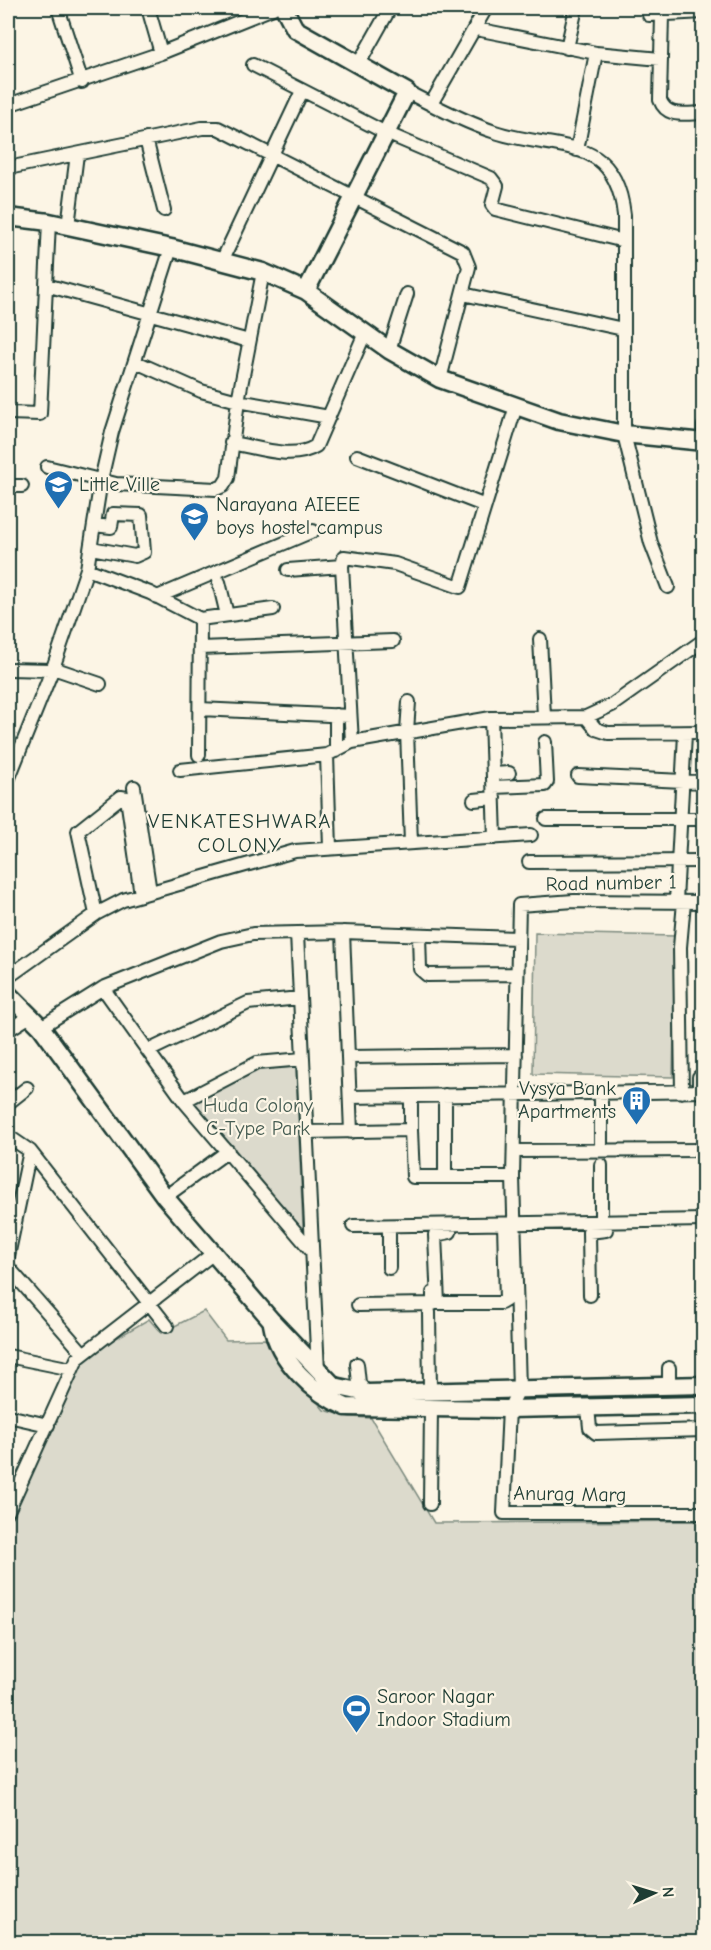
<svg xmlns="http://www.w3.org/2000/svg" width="711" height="1950" viewBox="0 0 711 1950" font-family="'Comic Neue',sans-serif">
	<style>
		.green { fill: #dcdacc; stroke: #7e8c80; stroke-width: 1.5 }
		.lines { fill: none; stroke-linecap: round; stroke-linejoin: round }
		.street-casing { stroke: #1f3d34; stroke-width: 16 }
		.secondary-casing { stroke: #1f3d34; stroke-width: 21 }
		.street { stroke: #fcf5e5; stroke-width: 12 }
		.secondary { stroke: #fcf5e5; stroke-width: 16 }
		.labels { text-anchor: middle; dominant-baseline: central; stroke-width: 4.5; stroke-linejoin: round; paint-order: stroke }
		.poi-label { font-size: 20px; fill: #1f3d34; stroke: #fcf5e5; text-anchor: start }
		.street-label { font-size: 20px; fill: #1f3d34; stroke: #fcf5e5 }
		.park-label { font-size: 20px; fill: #455c52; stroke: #fcf5e5 }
		.neighbourhood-label { font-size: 21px; letter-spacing: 1.5px; fill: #1f3d34; stroke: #fcf5e5 }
	</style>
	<rect width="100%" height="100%" fill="#fcf5e5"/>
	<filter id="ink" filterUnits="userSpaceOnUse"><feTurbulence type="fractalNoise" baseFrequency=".0167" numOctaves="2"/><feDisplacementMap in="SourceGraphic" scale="12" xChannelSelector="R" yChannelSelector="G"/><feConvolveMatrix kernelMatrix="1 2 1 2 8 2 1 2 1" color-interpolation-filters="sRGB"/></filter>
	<g filter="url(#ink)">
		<path class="green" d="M535,933L676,936L673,1077L533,1074Z
			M296,1067L303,1227L296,1229L194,1103L258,1069Z
			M204,1311L226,1340L265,1339L324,1410L350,1417L371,1418L434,1523L703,1521V1942H8V1517L77,1369L89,1354L149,1319L161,1333Z"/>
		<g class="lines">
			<defs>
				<path id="street" d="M58,8L82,82
					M148,8L161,53
					M649,15L704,12
					M662,15L660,100C667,119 687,113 704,113
					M476,29L596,53L660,59
					M567,48L576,8
					M253,65L386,133L491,178L497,186L492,205L495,209L624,241
					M358,65L390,8
					M407,92C435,106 464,122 495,132C556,152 615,132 624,215V434L651,543L668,587
					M431,104L486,8
					M8,105L161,53L273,8
					M146,139L164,210
					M577,150L596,53
					M8,168L202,128H218L463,252L469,267L440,379
					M68,226L77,154
					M222,261L302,91
					M46,285L249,341
					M463,294L623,329
					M389,350L407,294
					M136,362L201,391L238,401L329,417
					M8,413L40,414L49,222
					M704,426V462
					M231,443C257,447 292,461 316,446L365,333
					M357,456L483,505
					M47,467L116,484L216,489L223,486L228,478L238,401L263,272
					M8,486H22
					M91,548L135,556L144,552L141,515L113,514L111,527L94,525
					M87,569L150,593L200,619L273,609
					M288,570L342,566
					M219,582L227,615
					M157,597L313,531
					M540,639L544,716
					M200,648L393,641
					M53,668L100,684
					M8,669L52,670
					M409,702L407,731L411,843
					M200,709L350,716
					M336,715V751
					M586,717L596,729L608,733L704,732
					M491,718L495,838
					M352,742L342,566L344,557L395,564L460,587L516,406
					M199,755L200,619
					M327,755L330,848
					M180,770L327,755L352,742L491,718L586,717L612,705L704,640
					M493,774L509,773
					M578,776L704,782
					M8,780L53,668L87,569L101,480L112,432L171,248
					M134,787L150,892
					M494,787L545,785L547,782L545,742
					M474,800L494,798
					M546,819H704
					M529,862L704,861
					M676,901L685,734
					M704,902L574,901L519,905L513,1177L519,1389L509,1409L504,1513H704
					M96,914L78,831L121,797L127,798L141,895
					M343,932L351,1132
					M297,934L318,1371
					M419,935L420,969L427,975L517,974
					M8,977L96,914L123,900L295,851L531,835
					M103,988L148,1051L248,1003L300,998
					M41,1027L103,988L221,941L253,934L343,932L518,938
					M8,1030L32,1015
					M148,1051L184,1101L311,1250
					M348,1057L516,1055
					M699,1077V1092
					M682,1092L680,947L684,902
					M601,1093V1143
					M445,1095V1177
					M350,1097L704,1091
					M184,1101L257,1063L303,1059
					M8,1103L27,1088
					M411,1130V1096
					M306,1132L411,1130L413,1177H513
					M8,1136L30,1151L167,1326
					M514,1151L704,1150
					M601,1165V1222
					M165,1197L228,1151
					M353,1226L704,1220
					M389,1226V1268
					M450,1232L435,1235L438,1303H501L506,1300L504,1224
					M8,1256L30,1151
					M8,1267L82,1352
					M590,1295L589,1232L606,1230
					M358,1305L433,1304V1293
					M429,1312L430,1390
					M8,1356L72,1369
					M357,1364L359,1383L367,1394
					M669,1368V1385
					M588,1408L590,1428L596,1433L704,1430
					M8,1416L48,1425
					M430,1504L431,1408
					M8,1511L77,1359L215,1252"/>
				<path id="secondary" d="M284,8L295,29L407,92L306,291
					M8,217L49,222L171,248L263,272L306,291L389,350L440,379L559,421L624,434L704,442
					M8,994L41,1027L165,1197L271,1320L334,1386L367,1393L704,1385
					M272,1324C278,1360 314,1394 346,1407L509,1409L704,1405"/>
			</defs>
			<use href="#street" class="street-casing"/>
			<use href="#secondary" class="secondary-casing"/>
			<use href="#street" class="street"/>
			<use href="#secondary" class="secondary"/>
		</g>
	</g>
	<defs>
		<symbol id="school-pin" viewBox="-11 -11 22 30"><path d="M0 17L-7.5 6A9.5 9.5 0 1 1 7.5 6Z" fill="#1f6fb2" stroke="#fcf5e5"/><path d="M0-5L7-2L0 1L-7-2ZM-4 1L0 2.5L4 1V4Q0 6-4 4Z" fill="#fff"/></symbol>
		<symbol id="university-pin" viewBox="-11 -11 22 30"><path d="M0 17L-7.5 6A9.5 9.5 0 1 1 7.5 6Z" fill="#1f6fb2" stroke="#fcf5e5"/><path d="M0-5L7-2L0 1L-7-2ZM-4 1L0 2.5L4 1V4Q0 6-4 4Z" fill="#fff"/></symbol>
		<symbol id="building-pin" viewBox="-11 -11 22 30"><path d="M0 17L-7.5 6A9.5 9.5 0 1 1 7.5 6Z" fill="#1f6fb2" stroke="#fcf5e5"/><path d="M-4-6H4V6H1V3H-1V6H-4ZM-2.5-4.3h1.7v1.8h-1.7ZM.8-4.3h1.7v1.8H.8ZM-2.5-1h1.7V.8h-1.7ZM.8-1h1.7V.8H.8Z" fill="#fff"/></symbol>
		<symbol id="stadium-pin" viewBox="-11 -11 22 30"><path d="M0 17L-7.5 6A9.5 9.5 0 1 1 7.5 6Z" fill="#1f6fb2" stroke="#fcf5e5"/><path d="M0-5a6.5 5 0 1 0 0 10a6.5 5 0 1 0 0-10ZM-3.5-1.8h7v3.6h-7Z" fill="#fff"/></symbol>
	</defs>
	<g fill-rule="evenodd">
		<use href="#school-pin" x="42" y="468" width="33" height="45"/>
		<use href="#university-pin" x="178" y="500" width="33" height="45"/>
		<use href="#building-pin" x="620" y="1084" width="33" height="45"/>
		<use href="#stadium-pin" x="340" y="1692" width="33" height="45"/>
	</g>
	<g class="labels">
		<g class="poi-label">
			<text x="79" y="484">Little Ville</text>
			<text x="216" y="504">Narayana AIEEE<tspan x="216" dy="23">boys hostel campus</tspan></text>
			<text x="616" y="1088" text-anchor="end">Vysya Bank<tspan x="616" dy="23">Apartments</tspan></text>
			<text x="377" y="1696">Saroor Nagar<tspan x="377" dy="23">Indoor Stadium</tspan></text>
		</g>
		<g class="street-label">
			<text transform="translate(611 883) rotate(-1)">Road number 1</text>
			<text transform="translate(570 1494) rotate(1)">Anurag Marg</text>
		</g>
		<g class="park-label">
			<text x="258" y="1105">Huda Colony<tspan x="258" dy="23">C-Type Park</tspan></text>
		</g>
		<g class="neighbourhood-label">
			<text x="240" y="821">VENKATESHWARA<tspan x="240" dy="24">COLONY</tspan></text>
		</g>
	</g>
	<rect width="711" height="1950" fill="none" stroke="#fcf5e5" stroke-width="30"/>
	<rect x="15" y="15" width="681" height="1920" fill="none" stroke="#1f3d34" stroke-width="2" filter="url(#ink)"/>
	<g transform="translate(654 1893) rotate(86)" stroke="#fcf5e5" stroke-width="4.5" paint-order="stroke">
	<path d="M0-4.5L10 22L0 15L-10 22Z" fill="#1f3d34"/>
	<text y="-9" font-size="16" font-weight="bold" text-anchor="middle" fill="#1f3d34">N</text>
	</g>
</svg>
